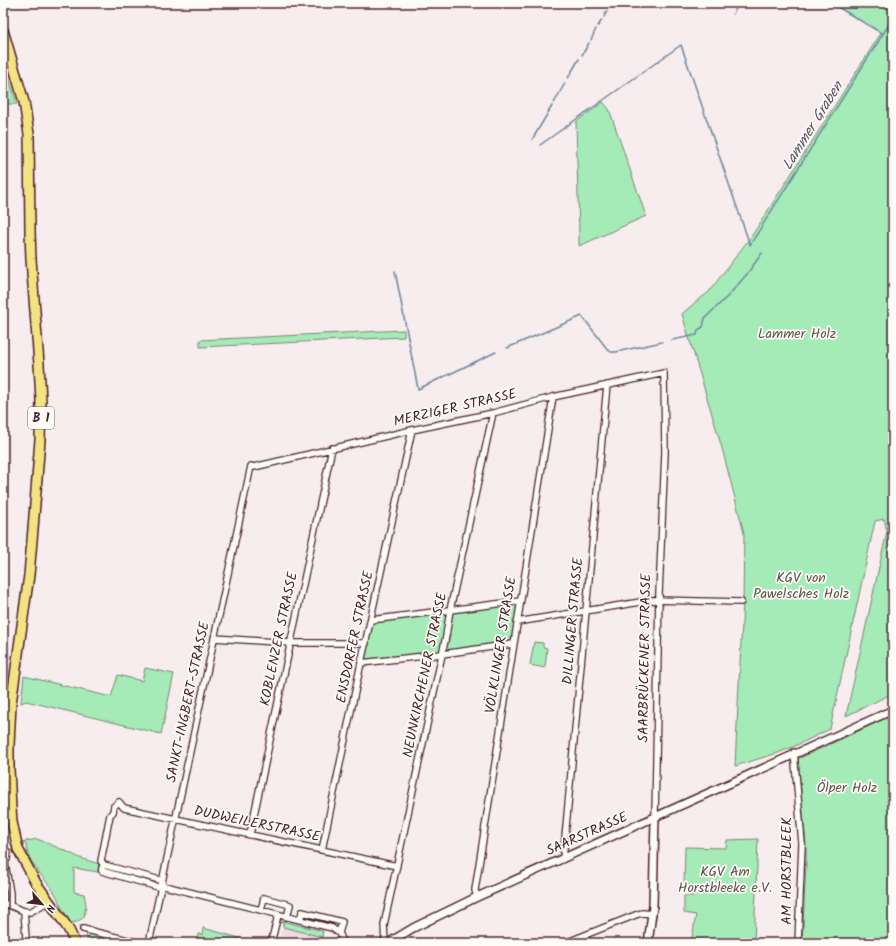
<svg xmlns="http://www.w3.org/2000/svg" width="896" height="946" viewBox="0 0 896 946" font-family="Kalam,sans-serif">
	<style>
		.built { fill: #efd9e4 }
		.green { fill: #a5ebb8; stroke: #788572 }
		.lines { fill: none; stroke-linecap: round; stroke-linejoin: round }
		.stream { stroke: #6e879c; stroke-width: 1.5 }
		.minor-casing { stroke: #4a1f2b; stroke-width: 8 }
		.tertiary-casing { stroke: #4a1f2b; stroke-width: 10 }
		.primary-casing { stroke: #4a1f2b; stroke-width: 12 }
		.minor { stroke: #fdfcf7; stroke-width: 5.5 }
		.tertiary { stroke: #fdfcf7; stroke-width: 7 }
		.primary { stroke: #f4e382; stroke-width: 9 }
		.labels { text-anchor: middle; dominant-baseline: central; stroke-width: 3.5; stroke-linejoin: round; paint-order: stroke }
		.shield { fill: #fdfcf7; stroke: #806168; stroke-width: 1 }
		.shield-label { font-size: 13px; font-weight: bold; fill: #4a1f2b }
		.park-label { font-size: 14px; fill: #61524e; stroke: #fdfcf7 }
		.street-label { font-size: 14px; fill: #4a1f2b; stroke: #fdfcf7 }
		.water-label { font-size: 15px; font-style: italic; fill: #5c5363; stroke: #fdfcf7 }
	</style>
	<rect width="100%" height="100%" fill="#f7ecee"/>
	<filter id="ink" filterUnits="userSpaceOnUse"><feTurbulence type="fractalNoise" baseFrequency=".025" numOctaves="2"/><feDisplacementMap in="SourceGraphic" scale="8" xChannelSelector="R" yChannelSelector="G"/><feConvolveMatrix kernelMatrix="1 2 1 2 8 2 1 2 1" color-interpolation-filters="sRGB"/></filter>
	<g filter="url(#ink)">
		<path class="built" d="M283,927L331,939L330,943H278Z"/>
		<path class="green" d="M831,3H893V693L846,716L887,531L884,519L875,521L830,729L795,746L778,753L735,766L743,602L744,533L722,448L682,314L698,300L708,293L753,234L881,33Z
			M3,58L17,104H3Z
			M603,102L609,109L646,216L579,246V232L576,122Z
			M404,330V337L200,347V340Z
			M520,601L513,644L361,663L371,620Z
			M534,642L543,643V647L547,648L545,668L530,665Z
			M145,668L174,674L161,734L26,701L21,703L24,676L111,697L118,675L142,681Z
			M893,715V943H802L806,865V844L798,759Z
			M37,839L66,851L80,858L99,864L98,872L74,868V892L84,894L86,905L84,917L77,922L71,923C68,917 63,911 60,904C58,901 58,898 56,895C48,881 26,862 26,844L22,842Z
			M758,839L754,943H691L696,915L684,913V896H693V886L684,885L685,847L726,848L727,840Z
			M278,920L323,931L322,937L283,927V923L278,922Z
			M203,928L254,942L253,943H226V942L223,941L222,943H217L211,941V942L208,941L207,940L202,938L201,939L198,938V934L202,935Z
			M86,933L126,943H88Z"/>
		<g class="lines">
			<path class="stream" d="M831,3L883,34
				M744,4L745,3
				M609,7L612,3
				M733,14L739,3
				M604,17L607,11
				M598,26L602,20
				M591,40L596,29
				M582,55L589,43
				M568,78L579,59
				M554,103L565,83
				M532,140L552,106
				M540,145L681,45L750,245
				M750,245L893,18
				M395,271L418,389L496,352
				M672,340L697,335L698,330L703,327L705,318L728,296L747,274L762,253
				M507,348L582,316L608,350L611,352H616L662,342"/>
			<defs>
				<path id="minor" d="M371,620L520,601
					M517,622L653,600L741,602
					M214,638L291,643H366
					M361,663L442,654L513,644
					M794,752L802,844L798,943
					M250,834L332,448
					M322,850L361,663L412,430
					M8,852L7,859L5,863L10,893V905
					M563,859L607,385
					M104,865L101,861L110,815L113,812L114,806L119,802L124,808L397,866
					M161,884L160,880L104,865C102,867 101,869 102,871L158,887L161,885L332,928L339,933L344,943
					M477,897L475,890L553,397
					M3,903L24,911L30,912L49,901
					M261,910L264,898L290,905L287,917
					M24,911L26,938V943
					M300,920L302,912L342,922L339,933
					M83,929L140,943
					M149,943L251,466L254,467L412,430L493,413L553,397L664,373L665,453L659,594L655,818
					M271,943L278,915
					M385,943L384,925L446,636L450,610L493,413
					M565,943L638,914L643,913L653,914"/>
				<path id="tertiary" d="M388,943L413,928L477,897L893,710
					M648,943L653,906L655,818"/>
				<path id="primary" d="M3,30L24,102L29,134L30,231L31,259L39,364L41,400L40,440L33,529L29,575L11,704L9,745V769L11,808L12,822L18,849L36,883L63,921L69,930L75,943"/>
			</defs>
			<use href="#minor" class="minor-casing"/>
			<use href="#tertiary" class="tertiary-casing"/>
			<use href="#primary" class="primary-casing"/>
			<use href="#minor" class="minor"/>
			<use href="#tertiary" class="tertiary"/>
			<use href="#primary" class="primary"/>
		</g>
	</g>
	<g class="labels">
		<rect class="shield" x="28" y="407" width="26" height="22" rx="3"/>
		<g class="shield-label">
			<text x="41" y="418">B 1</text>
		</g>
		<g class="park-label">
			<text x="797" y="334">Lammer Holz</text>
			<text x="801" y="578">KGV von<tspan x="801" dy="16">Pawelsches Holz</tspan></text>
			<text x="847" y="788">Ölper Holz</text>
			<text x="725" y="872">KGV Am<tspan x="725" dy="16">Horstbleeke e.V.</tspan></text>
		</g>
		<g class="street-label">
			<text transform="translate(455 408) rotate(-13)">MERZIGER STRASSE</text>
			<text transform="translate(573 621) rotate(-85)">DILLINGER STRASSE</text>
			<text transform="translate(355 637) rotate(-78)">ENSDORFER STRASSE</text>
			<text transform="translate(279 639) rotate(-78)">KOBLENZER STRASSE</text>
			<text transform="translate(501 645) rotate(-81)">VÖLKLINGER STRASSE</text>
			<text transform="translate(645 658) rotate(-89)">SAARBRÜCKENER STRASSE</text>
			<text transform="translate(425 675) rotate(-78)">NEUNKIRCHENER STRASSE</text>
			<text transform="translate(188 702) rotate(-78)">SANKT-INGBERT-STRASSE</text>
			<text transform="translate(257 824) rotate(12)">DUDWEILERSTRASSE</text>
			<text transform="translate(587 834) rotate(-24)">SAARSTRASSE</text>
			<text transform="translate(787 871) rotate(-90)">AM HORSTBLEEK</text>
		</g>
		<g class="water-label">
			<text transform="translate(813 126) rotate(-58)">Lammer Graben</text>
		</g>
	</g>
	<rect width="896" height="946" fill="none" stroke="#fdfcf7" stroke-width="16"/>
	<rect x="8" y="8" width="880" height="930" fill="none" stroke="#4a1f2b" stroke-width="1.5" filter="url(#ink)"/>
	<g transform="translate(42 904) rotate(118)" stroke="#fdfcf7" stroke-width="3" paint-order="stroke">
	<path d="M0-3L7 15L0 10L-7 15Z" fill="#4a1f2b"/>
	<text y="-6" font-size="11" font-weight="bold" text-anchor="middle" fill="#4a1f2b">N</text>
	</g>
</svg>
